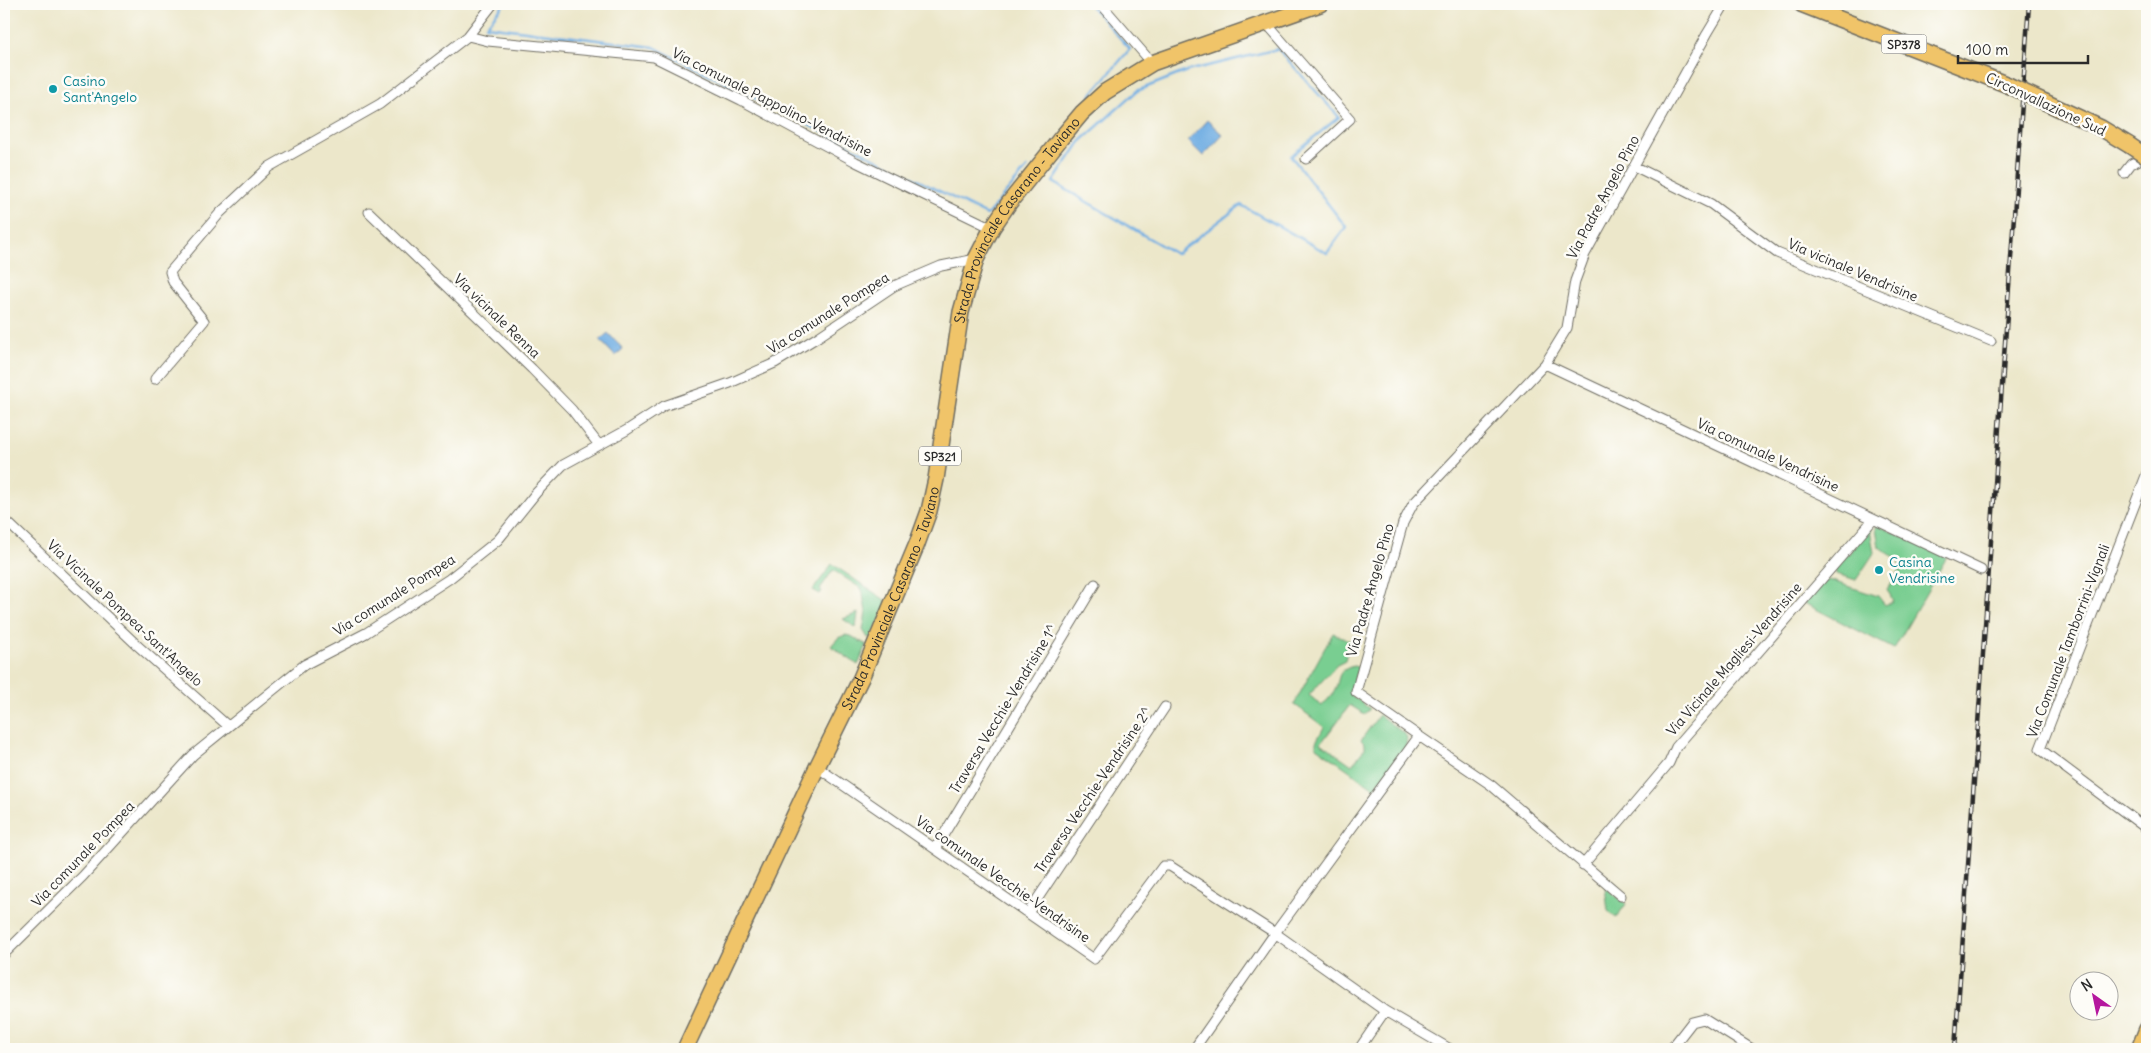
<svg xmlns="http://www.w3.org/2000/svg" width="2151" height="1053" viewBox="0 0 2151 1053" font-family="Delius,sans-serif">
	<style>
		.green { fill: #79ce91; stroke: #527c5e }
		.water { fill: #71aee3; stroke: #4e6c87 }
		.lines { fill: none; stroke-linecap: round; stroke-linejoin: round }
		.stream { stroke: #71aee3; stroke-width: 2.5 }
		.minor-casing { stroke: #6f6d63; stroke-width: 11 }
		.primary-casing { stroke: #6f6d63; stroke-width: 18 }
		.minor { stroke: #fff; stroke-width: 9 }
		.primary { stroke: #f0c469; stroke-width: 15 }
		.rail-casing { stroke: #2b2b2b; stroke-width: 4.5 }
		.rail { stroke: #fdfcf7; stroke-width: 2.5; stroke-dasharray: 8; stroke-linecap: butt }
		.primary-bridge-casing { stroke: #6f6d63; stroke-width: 18; stroke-linecap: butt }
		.primary-bridge { stroke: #f0c469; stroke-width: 15 }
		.culture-dot { fill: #0f9aa8; stroke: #fdfcf7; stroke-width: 2 }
		.labels { text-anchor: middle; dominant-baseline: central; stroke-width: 5; stroke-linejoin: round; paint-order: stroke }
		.shield { fill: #fdfcf7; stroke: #6a6a68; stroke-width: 1 }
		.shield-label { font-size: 12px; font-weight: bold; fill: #2b2b2b }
		.culture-label { font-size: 14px; fill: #0d838f; stroke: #fdfcf7; text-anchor: start }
		.street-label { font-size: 14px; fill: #2b2b2b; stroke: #fdfcf7 }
	</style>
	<rect width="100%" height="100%" fill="#fdfcf7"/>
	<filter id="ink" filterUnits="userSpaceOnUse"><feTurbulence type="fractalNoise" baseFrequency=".02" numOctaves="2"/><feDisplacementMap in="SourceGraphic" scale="10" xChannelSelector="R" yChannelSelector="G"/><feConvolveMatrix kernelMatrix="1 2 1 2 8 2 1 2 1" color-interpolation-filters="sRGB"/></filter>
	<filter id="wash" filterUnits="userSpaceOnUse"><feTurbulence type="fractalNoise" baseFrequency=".0096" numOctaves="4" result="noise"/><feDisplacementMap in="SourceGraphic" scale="20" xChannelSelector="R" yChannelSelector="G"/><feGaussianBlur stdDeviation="1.12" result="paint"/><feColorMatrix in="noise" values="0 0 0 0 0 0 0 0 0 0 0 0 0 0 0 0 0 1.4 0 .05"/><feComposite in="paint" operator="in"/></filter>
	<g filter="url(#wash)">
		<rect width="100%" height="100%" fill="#ece7ca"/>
		<path class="green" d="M1877,525L1947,557L1894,649L1804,603L1824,582L1829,580L1878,596L1885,605L1893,601L1887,589C1906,564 1905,564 1879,547L1876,528Z
			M1870,529L1874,553L1856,580L1836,574L1835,569Z
			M832,564L888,602L872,637L868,638L863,630L866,612L862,589L833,570L820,589L822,591L820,594L813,590Z
			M858,613L856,628L843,619Z
			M1333,633L1355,643L1347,650L1345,661L1337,665L1309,695L1322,706C1326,701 1333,695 1335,690C1341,675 1336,672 1353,666L1358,667L1350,694L1370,709L1364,714L1350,705L1321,743L1352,765L1365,748V744L1361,740L1379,715L1405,734L1407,738L1406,746L1374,788L1316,747V742L1324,727L1294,704Z
			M845,635L851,636L867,645L858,665L831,646L838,638Z
			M1605,887L1626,904L1616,918L1608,911Z"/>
		<path class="water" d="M1207,120L1223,135L1203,156L1188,141Z
			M608,333L623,349L615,356L600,340Z"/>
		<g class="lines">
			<path class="stream" d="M1089,4L1130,49L1090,96
				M486,26L654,47L987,215L1027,168
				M486,26L504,4
				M1278,49L1339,117L1291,156L1346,227L1327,253L1241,205L1176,254L1053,182L1080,142L1137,91L1187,71Z"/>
		</g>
	</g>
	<g filter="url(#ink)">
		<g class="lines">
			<defs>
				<path id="minor" d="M1101,4L1152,63
					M1266,23L1350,119L1306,159
					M468,36L488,41L654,57L741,100L856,162L992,228
					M1634,166L1711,204L1777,253L1991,341
					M2124,173L2131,164L2139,160L2147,145
					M369,212L532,369L572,410L599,445
					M1545,364L1981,570
					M155,379L204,321L173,282L170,272L220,213L269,167L380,104L468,36L493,4
					M2147,473L2040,749L2147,829
					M4,519L138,646L228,726
					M1419,736L1491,785L1621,896
					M817,767L1094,959L1163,866H1170L1275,933L1194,1049
					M935,849L1095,584
					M1583,865L1669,763L1676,747L1872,521
					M1028,913L1165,707
					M4,954L83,876L193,755L304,665L366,633L449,579L498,540L536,493L563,465L627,430L664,406L730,383L775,363L818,337L894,286L941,266L976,259
					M1385,1011L1450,1049
					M1359,1049L1385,1011L1275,933L1419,736L1356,692L1403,523L1413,504L1545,364L1567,328L1575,281L1585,254L1707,34L1725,4
					M1671,1049L1692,1022L1704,1019L1752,1049"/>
				<g id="primary">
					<path d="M1801,4L2008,85"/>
					<path d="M2045,102L2101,128L2129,145"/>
					<path id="s1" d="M685,1049L817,767L861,678L917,544L929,511L936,479L961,312L976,259L992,228L1009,203L1061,138L1082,113L1105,92L1152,63L1320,4"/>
					<path d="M2139,1049L2147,1029"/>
				</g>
			</defs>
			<use href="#minor" class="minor-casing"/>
			<use href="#primary" class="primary-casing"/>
			<use href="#minor" class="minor"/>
			<use href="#primary" class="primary"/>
			<defs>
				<path id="rail" d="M1955,1049L2029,4"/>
			</defs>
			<use href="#rail" class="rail-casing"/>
			<use href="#rail" class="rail"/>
			<defs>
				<path id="primary-bridge" d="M2008,85L2045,102
					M2129,145L2147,157"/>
			</defs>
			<use href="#primary-bridge" class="primary-bridge-casing"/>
			<use href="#primary-bridge" class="primary-bridge"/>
		</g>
	</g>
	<g class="culture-dot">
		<circle cx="53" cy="89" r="5"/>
		<circle cx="1879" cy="570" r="5"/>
	</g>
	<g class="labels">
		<g class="shield">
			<rect x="1881.5" y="34.5" width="45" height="19" rx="4"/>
			<rect x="919" y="446.5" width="42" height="19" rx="4"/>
		</g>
		<g class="shield-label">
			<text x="1904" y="44">SP378</text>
			<text x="940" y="456">SP321</text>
		</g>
		<g class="culture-label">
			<text x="63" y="81">Casino<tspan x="63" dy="16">Sant'Angelo</tspan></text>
			<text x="1889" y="562">Casina<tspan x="1889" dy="16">Vendrisine</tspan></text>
		</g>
		<g class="street-label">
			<text transform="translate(772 102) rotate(27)">Via comunale Pappolino-Vendrisine</text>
			<text transform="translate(2046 104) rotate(25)">Circonvallazione Sud</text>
			<text transform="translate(1603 197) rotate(-62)">Via Padre Angelo Pino</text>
			<text stroke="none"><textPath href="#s1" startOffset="901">Strada Provinciale Casarano - Taviano</textPath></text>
			<text transform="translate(1853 270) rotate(23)">Via vicinale Vendrisine</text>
			<text transform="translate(828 313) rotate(-32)">Via comunale Pompea</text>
			<text transform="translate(497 316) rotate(44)">Via vicinale Renna</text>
			<text transform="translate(1768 455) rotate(25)">Via comunale Vendrisine</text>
			<text transform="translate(1370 590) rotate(-74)">Via Padre Angelo Pino</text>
			<text transform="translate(394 595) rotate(-32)">Via comunale Pompea</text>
			<text stroke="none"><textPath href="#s1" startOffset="496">Strada Provinciale Casarano - Taviano</textPath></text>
			<text transform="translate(125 613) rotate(43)">Via Vicinale Pompea-Sant'Angelo</text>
			<text transform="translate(2068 641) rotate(-69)">Via Comunale Tamborrini-Vignali</text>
			<text transform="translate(1734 659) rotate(-49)">Via Vicinale Magliesi-Vendrisine</text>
			<text transform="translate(1003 709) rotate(-59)">Traversa Vecchie-Vendrisine 1^</text>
			<text transform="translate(1093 790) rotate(-56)">Traversa Vecchie-Vendrisine 2^</text>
			<text transform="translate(83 854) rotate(-46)">Via comunale Pompea</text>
			<text transform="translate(1003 879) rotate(35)">Via comunale Vecchie-Vendrisine</text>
		</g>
	</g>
	<rect width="2151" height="1053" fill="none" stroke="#fdfcf7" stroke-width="20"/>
	<g transform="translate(2094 996) rotate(327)"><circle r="24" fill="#fdfcf7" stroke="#a9a8a5"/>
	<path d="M0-4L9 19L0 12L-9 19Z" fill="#b5179e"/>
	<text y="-8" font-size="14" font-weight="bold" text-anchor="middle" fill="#2b2b2b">N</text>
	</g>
	<path d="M1958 55v8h130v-8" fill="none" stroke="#2b2b2b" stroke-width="2.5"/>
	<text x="1966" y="55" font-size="15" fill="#2b2b2b" stroke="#fdfcf7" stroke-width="4" paint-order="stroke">100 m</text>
</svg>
